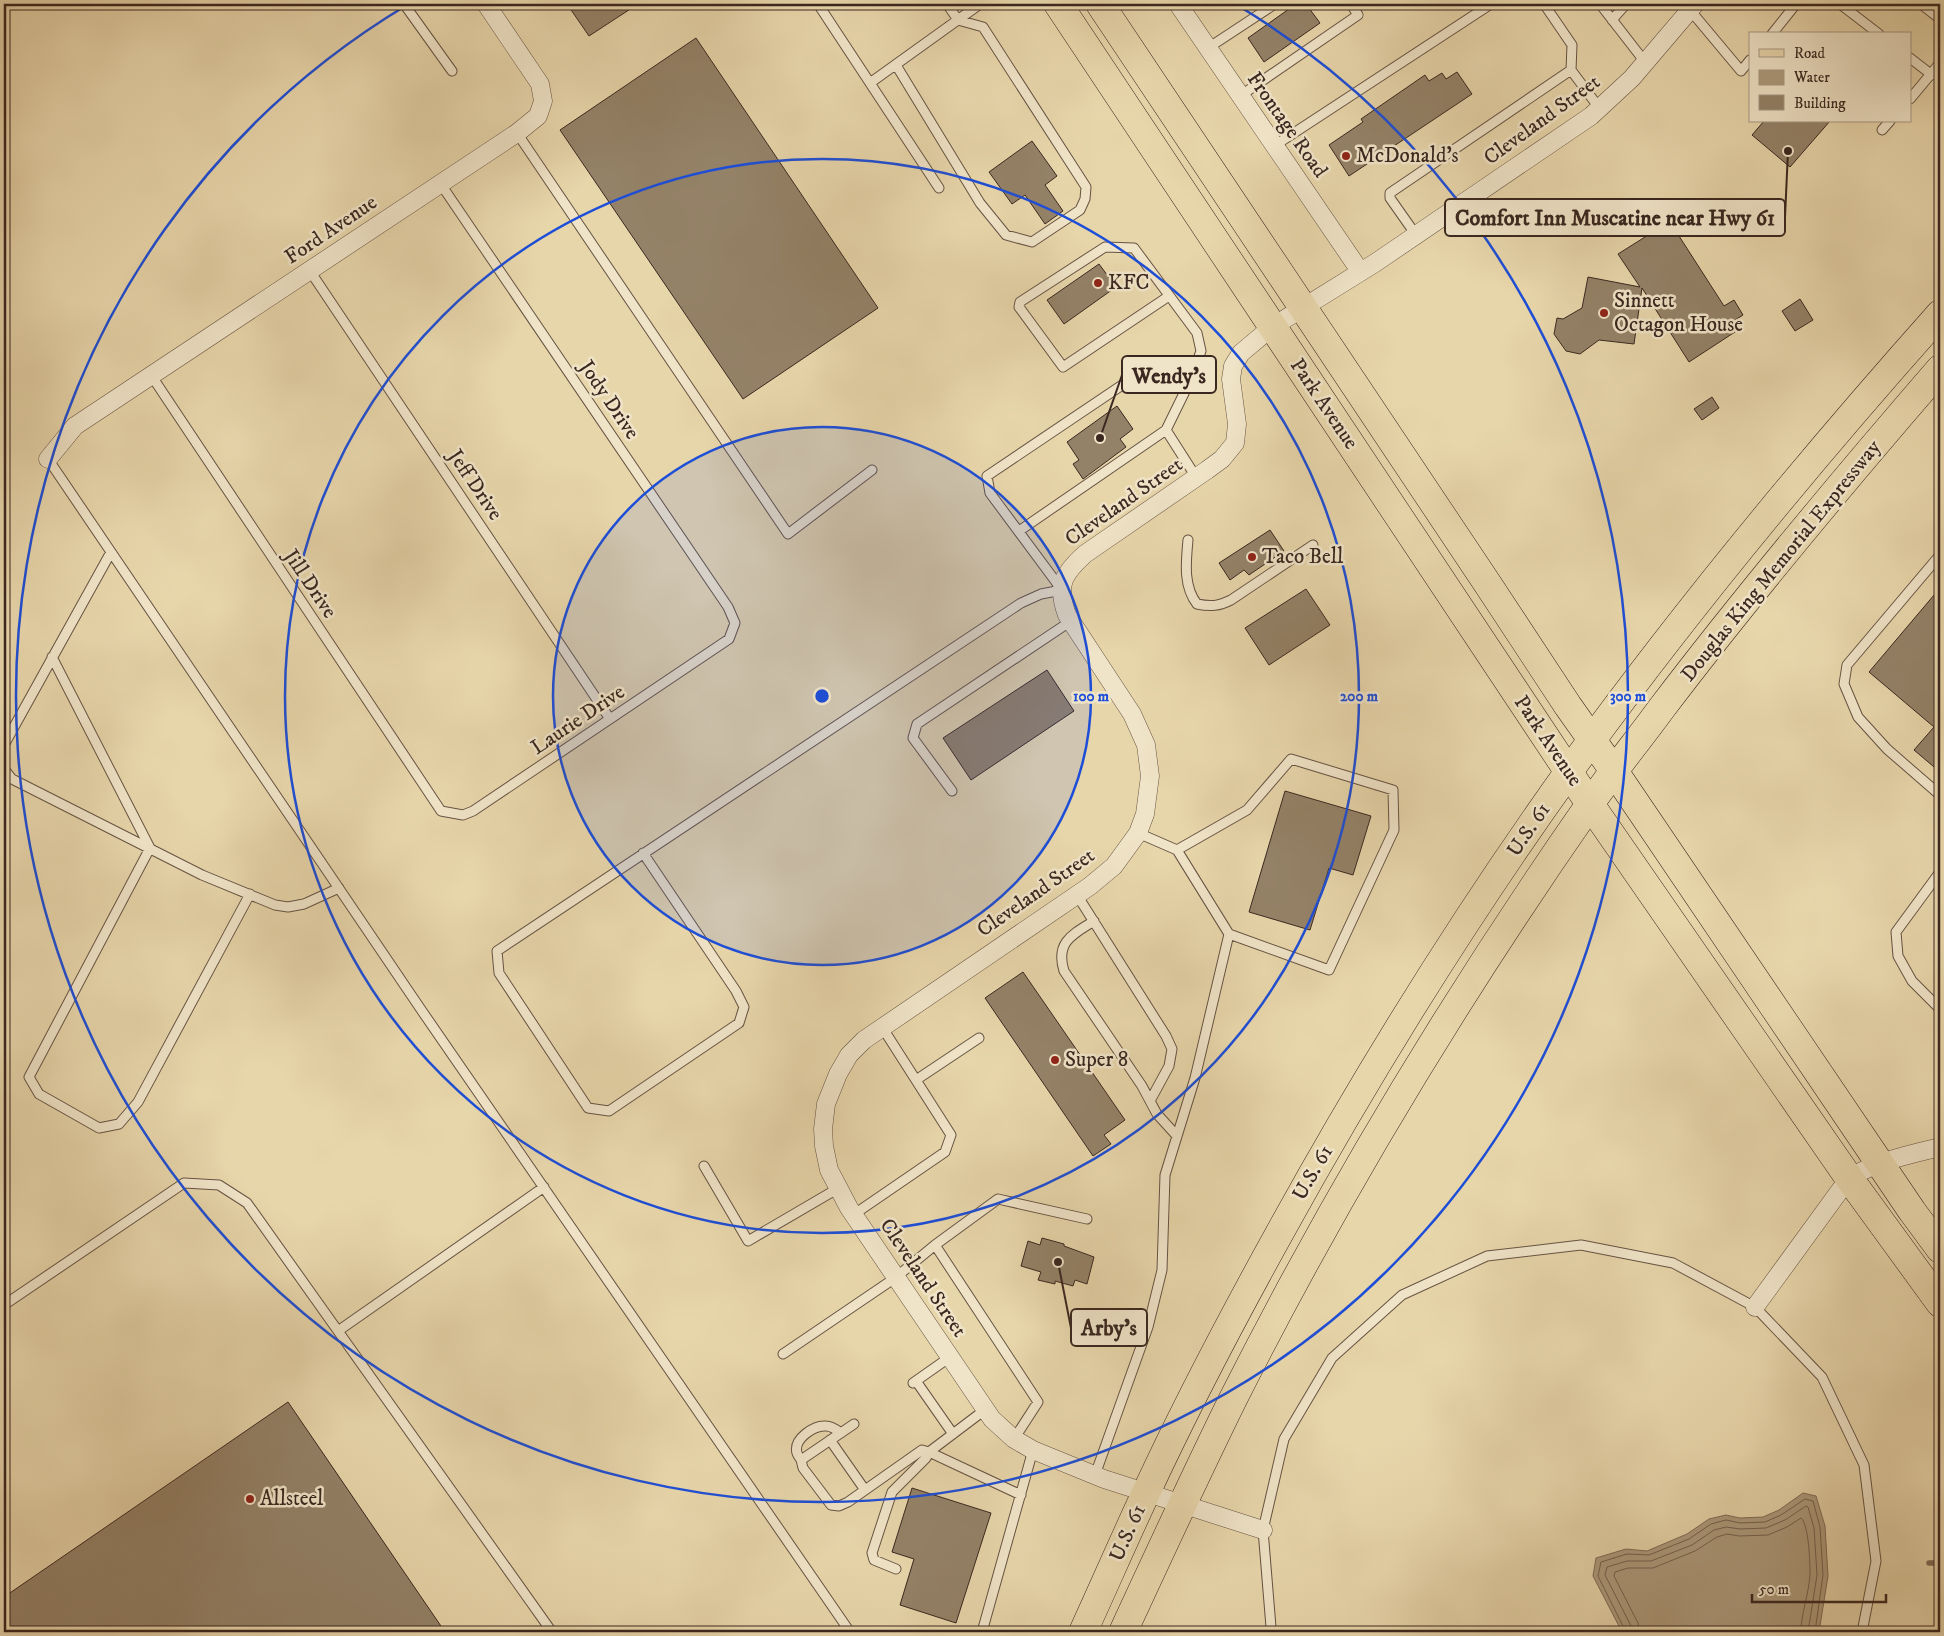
<svg xmlns="http://www.w3.org/2000/svg" width="1944" height="1636" viewBox="0 0 1944 1636" font-family="'IM FELL DW Pica',serif">
	<style>
		.water { fill: #ad9a7c; stroke: #7f6c57 }
		.lines { fill: none; stroke-linecap: round; stroke-linejoin: round }
		.shore { stroke: #74604e; stroke-width: 1 }
		.stream { stroke: #7f6c57; stroke-width: 5.5 }
		.building { fill: #948268; stroke: #3a2720 }
		.service-casing { stroke: #665343; stroke-width: 11 }
		.minor-casing { stroke: #665343; stroke-width: 19 }
		.primary-casing { stroke: #3a2720; stroke-width: 29 }
		.trunk-casing { stroke: #3a2720; stroke-width: 29 }
		.service { stroke: #f0e4c8; stroke-width: 9 }
		.minor { stroke: #f0e4c8; stroke-width: 18 }
		.primary { stroke: #e8d6ab; stroke-width: 28 }
		.trunk { stroke: #e8d6ab; stroke-width: 28 }
		.ring { fill: none; stroke: #1d4ed8; stroke-width: 2.5 }
		.poi-dot { fill: #8f2418; stroke: #f0e4c8; stroke-width: 2 }
		.labels { text-anchor: middle; dominant-baseline: central; stroke-width: 5; stroke-linejoin: round; paint-order: stroke }
		.street-label { font-size: 21px; fill: #3a2720; stroke: #f0e4c8 }
		.poi-label { font-size: 21px; fill: #3a2720; stroke: #f0e4c8; text-anchor: start }
		.centre { fill: #1d4ed8; stroke: #f0e4c8; stroke-width: 2.5 }
		.ring-label { font-size: 15px; text-anchor: middle; font-weight: bold; fill: #1d4ed8; stroke: #f0e4c8; stroke-width: 5; stroke-linejoin: round; paint-order: stroke }
		.leader { fill: none; stroke: #3a2720; stroke-width: 2 }
		.callout-dot { fill: #3a2720; stroke: #f0e4c8; stroke-width: 2 }
		.callout { fill: #f0e4c8; stroke: #3a2720; stroke-width: 2 }
		.callout-label { font-size: 22px; text-anchor: middle; font-weight: bold; fill: #3a2720 }
	</style>
	<rect width="100%" height="100%" fill="#e8d6ab"/>
	<filter id="stains"><feTurbulence type="fractalNoise" baseFrequency=".004" numOctaves="4"/><feColorMatrix values="0 0 0 0 .2 0 0 0 0 .09 0 0 0 0 .02 0 0 0 .5 -.17"/></filter>
	<radialGradient id="worn" r=".72"><stop offset=".6" stop-color="#630" stop-opacity="0"/><stop offset="1" stop-color="#630" stop-opacity=".3"/></radialGradient>
	<path class="water" d="M1803,1493L1816,1496L1825,1526L1828,1576L1819,1632H1622L1593,1576L1596,1558L1626,1549L1647,1551L1687,1534L1709,1519L1726,1515L1740,1518L1763,1517L1779,1510Z"/>
	<g class="lines">
		<path class="shore" d="M1626,1632L1598,1576L1601,1562L1627,1554L1649,1555L1689,1539L1711,1524L1726,1520L1740,1523L1765,1522L1781,1515L1805,1499L1813,1501L1820,1527L1823,1575L1815,1632
			M1632,1632L1631,1626L1605,1575L1607,1567L1627,1561H1651L1692,1545L1714,1530L1726,1527L1740,1529L1766,1528L1785,1520L1806,1506L1808,1507L1814,1528L1817,1575L1808,1632
			M1640,1632L1638,1623L1614,1576L1615,1572L1628,1568H1653L1695,1551L1717,1537L1727,1534L1739,1536L1768,1535L1787,1527L1801,1518C1809,1525 1810,1563 1810,1574C1809,1594 1801,1613 1801,1632"/>
		<path class="stream" d="M1929,1563H1940"/>
	</g>
	<path class="building" d="M567,4H638L589,36Z
		M1296,4H1306L1320,23L1264,62L1248,38Z
		M696,38L878,308L743,399L560,130Z
		M1457,72L1472,94L1349,176L1329,145L1363,122L1361,119L1425,75L1429,81L1442,73L1446,79Z
		M1764,121H1830L1790,167L1752,135Z
		M1032,141L1057,176L1045,185L1063,211L1045,224L1025,195L1012,204L989,172Z
		M1680,215L1689,230L1679,236L1724,306L1734,300L1743,315L1732,322L1738,330L1689,362L1642,288L1634,344L1599,340L1580,354L1566,351L1554,334L1557,318L1563,319L1582,308L1588,277L1640,287L1618,254Z
		M1099,264L1116,287L1064,324L1047,300Z
		M1800,299L1813,320L1795,331L1782,311Z
		M1712,397L1719,408L1702,420L1694,409Z
		M1117,406L1133,429L1120,439L1126,447L1083,479L1073,464L1079,460L1067,442Z
		M1270,530L1284,551L1249,575L1244,570L1230,580L1219,563Z
		M1940,588V772L1914,750L1934,727L1869,672Z
		M1306,589L1330,625L1269,665L1245,628Z
		M1047,670L1074,711L971,780L943,738Z
		M1285,791L1371,816L1353,875L1329,868L1310,930L1249,912Z
		M1023,972L1125,1120L1104,1135L1111,1144L1093,1156L985,998Z
		M1042,1238L1064,1244V1246L1094,1257L1087,1284L1075,1280L1073,1286L1055,1281V1284L1038,1280L1041,1272L1021,1266L1028,1241L1040,1245Z
		M288,1402L445,1632H4V1597Z
		M912,1488L991,1513L956,1623L900,1605L914,1559L892,1552Z"/>
	<g class="lines">
		<defs>
			<path id="service" d="M404,4L452,71
				M818,4L939,188
				M1544,4L1572,45L1571,70L1600,109
				M1600,4L1645,62
				M1840,4L1879,34
				M1921,4L1940,19
				M1690,10L1741,71L1750,60
				M1612,20L1626,4
				M1772,34L1796,4
				M1208,48L1275,4
				M1910,58L1932,75
				M896,65L980,203L1006,235L1032,242L1080,210L1085,199L1086,187L983,27L958,20L947,4
				M870,83L980,4
				M1240,96L1358,15L1351,4
				M1910,99L1940,63
				M1882,130L1890,121
				M517,133L788,534L872,470
				M1274,146L1491,4
				M1416,235L1390,198V193L1571,70
				M310,271L610,719
				M1169,296L1063,367L1019,307L1020,302L1105,247L1134,248L1197,333L1201,351L1189,383L1166,430L1196,477
				M151,375L441,811L463,815L473,811L729,639L735,623L728,607L440,183
				M48,459L422,1011L850,1632
				M1019,531L1166,430
				M1188,540C1186,562 1183,586 1197,604C1211,607 1219,606 1231,600L1313,545
				M1940,555L1847,665L1844,684L1858,717L1887,749L1940,795
				M52,657L150,848L29,1077L39,1094L99,1128L119,1124L138,1102L250,894
				M4,745L111,552
				M4,769L12,779L202,875L275,905L288,907L304,904L339,888
				M952,791L913,738L917,724L1071,621
				M1138,833L1177,850L1229,934L1329,970L1394,830L1393,790L1291,759L1247,810L1177,850
				M643,853L736,991L744,1007L739,1023L609,1111L588,1108L499,973L497,951L1021,603L1041,594L1062,590L990,493L987,476L1143,371L1189,383
				M1940,872L1896,932L1898,956L1912,981L1940,1009
				M1077,895L1166,1036L1172,1049L1169,1066L1150,1101
				M1094,921C1073,934 1055,942 1064,971L1142,1086L1157,1114L1177,1136
				M916,1080L979,1038
				M704,1166L748,1241L837,1189
				M853,1215L945,1152L951,1135L882,1027
				M935,1245L1038,1402L1014,1439
				M4,1305L184,1183L219,1185L247,1203L552,1632
				M338,1331L544,1187
				M783,1354L895,1278L935,1245L998,1199L1087,1219
				M916,1381L953,1434
				M913,1383L950,1357
				M854,1424L801,1460L803,1468L831,1505L839,1506L848,1502L922,1450L929,1452L986,1409
				M830,1440L865,1490
				M801,1460C800,1458 798,1456 797,1453C793,1439 814,1425 826,1426C831,1426 837,1430 841,1433
				M1095,1475L1148,1327L1162,1270L1165,1175L1195,1078L1229,934
				M896,1569L874,1560L872,1553L892,1492L926,1458L929,1452L1021,1495
				M982,1632L1033,1450
				M1274,1632L1271,1627L1263,1530L1284,1439L1332,1358L1402,1295L1487,1256L1581,1245L1673,1263L1755,1307L1822,1377L1864,1465L1876,1561L1862,1632"/>
			<path id="minor" d="M1178,4L1360,271
				M48,459L75,426L517,133L538,116L543,101L540,84L486,4
				M1755,1307L1849,1178C1878,1161 1908,1155 1940,1147
				M1263,1530L1104,1479L1033,1450L1014,1439L992,1419L849,1208L829,1170L824,1146L823,1129L826,1104L838,1074L849,1055L864,1040L1090,886L1114,866L1138,833L1145,814L1150,776L1146,745L1132,714L1067,615C1056,585 1063,574 1085,554L1207,470L1222,459L1235,443L1237,424L1231,379L1233,366L1241,353L1272,327L1375,263L1591,116L1632,78L1695,4"/>
			<path id="primary" d="M1058,4L1590,804L1849,1178L1940,1303
				M1100,4L1487,583L1568,706L1614,771L1912,1211L1940,1249"/>
			<path id="trunk" d="M1083,1632C1104,1586 1124,1540 1145,1495C1186,1406 1232,1319 1279,1234C1367,1074 1464,918 1570,770C1685,611 1810,460 1940,314
				M1123,1632C1159,1554 1195,1476 1233,1399C1337,1193 1457,995 1588,807C1611,773 1637,742 1661,709C1750,592 1844,480 1940,369"/>
		</defs>
		<use href="#service" class="service-casing"/>
		<use href="#minor" class="minor-casing"/>
		<use href="#primary" class="primary-casing"/>
		<use href="#trunk" class="trunk-casing"/>
		<use href="#service" class="service"/>
		<use href="#minor" class="minor"/>
		<use href="#primary" class="primary"/>
		<use href="#trunk" class="trunk"/>
	</g>
	<circle cx="822" cy="696" r="269" fill="#1d4ed8" fill-opacity=".12"/>
	<g class="ring">
		<circle cx="822" cy="696" r="269"/>
		<circle cx="822" cy="696" r="537"/>
		<path d="M1237 5A806 806 0 1 1 407 5"/>
	</g>
	<g class="poi-dot">
		<circle cx="1346" cy="156" r="5"/>
		<circle cx="1098" cy="283" r="5"/>
		<circle cx="1604" cy="313" r="5"/>
		<circle cx="1252" cy="557" r="5"/>
		<circle cx="1055" cy="1060" r="5"/>
		<circle cx="250" cy="1499" r="5"/>
	</g>
	<g class="labels">
		<g class="street-label">
			<text transform="translate(1542 120) rotate(-36)">Cleveland Street</text>
			<text transform="translate(1287 125) rotate(55)">Frontage Road</text>
			<text transform="translate(331 230) rotate(-34)">Ford Avenue</text>
			<text transform="translate(609 400) rotate(56)">Jody Drive</text>
			<text transform="translate(1324 404) rotate(56)">Park Avenue</text>
			<text transform="translate(475 485) rotate(56)">Jeff Drive</text>
			<text transform="translate(1124 502) rotate(-35)">Cleveland Street</text>
			<text transform="translate(1781 561) rotate(-51)">Douglas King Memorial Expressway</text>
			<text transform="translate(310 584) rotate(56)">Jill Drive</text>
			<text transform="translate(578 720) rotate(-34)">Laurie Drive</text>
			<text transform="translate(1548 741) rotate(56)">Park Avenue</text>
			<text transform="translate(1529 830) rotate(-56)">U.S. 61</text>
			<text transform="translate(1036 893) rotate(-35)">Cleveland Street</text>
			<text transform="translate(1313 1173) rotate(-60)">U.S. 61</text>
			<text transform="translate(923 1278) rotate(56)">Cleveland Street</text>
			<text transform="translate(1128 1533) rotate(-66)">U.S. 61</text>
		</g>
		<g class="poi-label">
			<text x="1356" y="156">McDonald's</text>
			<text x="1108" y="283">KFC</text>
			<text x="1614" y="301">Sinnett<tspan x="1614" dy="24">Octagon House</tspan></text>
			<text x="1262" y="557">Taco Bell</text>
			<text x="1065" y="1060">Super 8</text>
			<text x="260" y="1499">Allsteel</text>
		</g>
	</g>
	<circle cx="822" cy="696" r="8" class="centre"/>
	<g class="ring-label">
		<text x="1091" y="701">100 m</text>
		<text x="1359" y="701">200 m</text>
		<text x="1628" y="701">300 m</text>
	</g>
	<path class="leader" d="M1788 151L1785 217M1100 438L1122 375M1058 1262L1071 1328"/>
	<g class="callout-dot">
		<circle cx="1788" cy="151" r="5"/>
		<circle cx="1100" cy="438" r="5"/>
		<circle cx="1058" cy="1262" r="5"/>
	</g>
	<g class="callout">
		<rect x="1445" y="199" width="340" height="37" rx="5"/>
		<rect x="1122" y="356" width="94" height="37" rx="5"/>
		<rect x="1071" y="1309" width="76" height="37" rx="5"/>
	</g>
	<g class="callout-label">
		<text x="1615" y="225">Comfort Inn Muscatine near Hwy 61</text>
		<text x="1169" y="383">Wendy's</text>
		<text x="1109" y="1335">Arby's</text>
	</g>
	<rect width="1944" height="1636" fill="none" stroke="#e8d6ab" stroke-width="20"/>
	<rect x="5" y="5" width="1934" height="1626" fill="none" stroke="#3a2720" stroke-width="2.5"/>
	<rect x="10" y="10" width="1924" height="1616" fill="none" stroke="#3a2720"/>
	<rect x="1749" y="32" width="162" height="90" fill="#f0e4c8" stroke="#a79885"/>
	<rect x="1759" y="49" width="25" height="8" fill="#e8d6ab" stroke="#a79885"/>
	<text x="1794" y="58" font-size="15" fill="#3a2720">Road</text>
	<rect x="1759" y="70" width="25" height="15" fill="#ad9a7c" stroke="#a79885"/>
	<text x="1794" y="82" font-size="15" fill="#3a2720">Water</text>
	<rect x="1759" y="95" width="25" height="15" fill="#948268" stroke="#a79885"/>
	<text x="1794" y="108" font-size="15" fill="#3a2720">Building</text>
	<path d="M1752 1594v8h134v-8" fill="none" stroke="#3a2720" stroke-width="2.5"/>
	<text x="1759" y="1594" font-size="15" fill="#3a2720" stroke="#f0e4c8" stroke-width="4" paint-order="stroke">50 m</text>
	<rect width="100%" height="100%" filter="url(#stains)"/>
	<rect width="100%" height="100%" fill="url(#worn)"/>
</svg>
